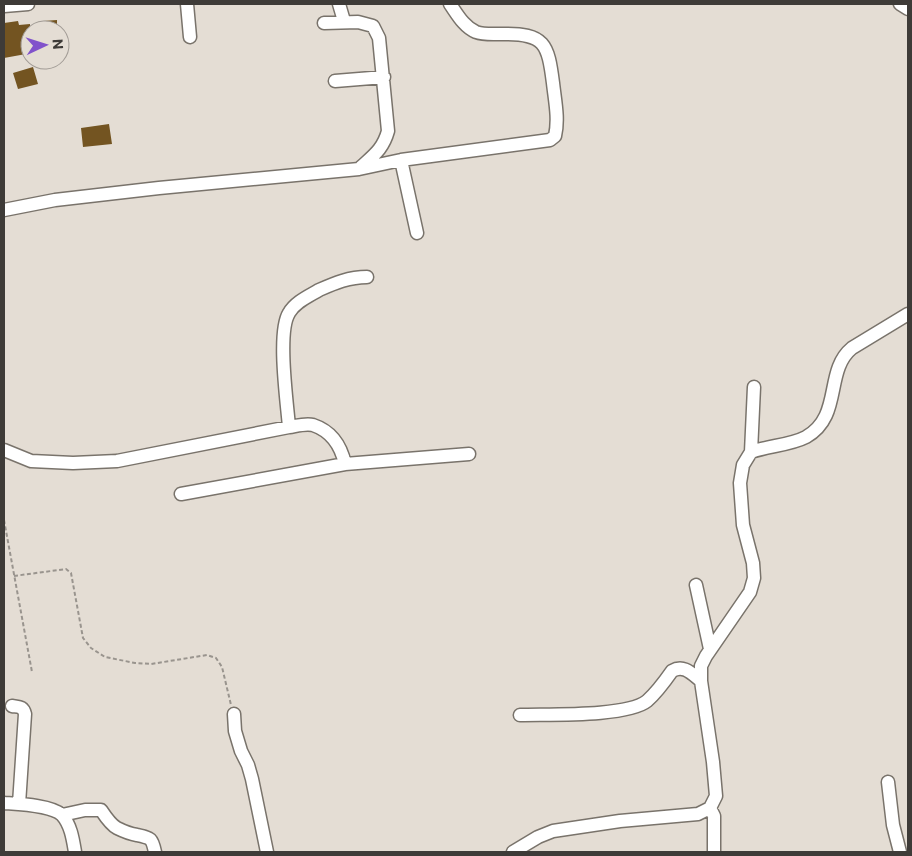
<svg xmlns="http://www.w3.org/2000/svg" width="912" height="856" viewBox="0 0 912 856" font-family="Commissioner,sans-serif">
	<style>
		.building { fill: #735421 }
		.lines { fill: none; stroke-linecap: round; stroke-linejoin: round }
		.minor-casing { stroke: #79736b; stroke-width: 15 }
		.path { stroke: #99948e; stroke-width: 2; stroke-dasharray: 4 2.5; stroke-linecap: butt }
		.minor { stroke: #fff; stroke-width: 12 }
	</style>
	<rect width="100%" height="100%" fill="#e4ddd4"/>
	<path class="building" d="M57,20V30H44L43,21Z
		M18,21L19,25L30,24V39H24L26,54L4,58V23Z
		M33,67L38,84L18,89L13,73Z
		M109,124L112,144L83,147L81,128Z"/>
	<g class="lines">
		<defs>
			<path id="minor" d="M187,4L190,37
				M339,4L344,21
				M900,4L908,9
				M4,6L28,4
				M324,23L358,22L373,26L379,38L388,131C383,149 374,155 361,167
				M335,81L384,77
				M401,160L417,233
				M4,210L55,200L159,188L359,169L401,160L550,140L555,136C559,119 555,101 553,83C548,44 545,33 502,34C493,34 484,35 476,32C464,27 457,14 450,4
				M289,427C287,402 277,332 289,313C295,302 309,296 319,290C335,283 349,277 367,277
				M4,450L31,461L73,463L117,461L289,427C296,426 306,423 313,425C331,431 341,446 345,464
				M751,452C768,446 791,445 806,437C843,416 824,371 852,348L908,314
				M181,494L345,464L469,454
				M696,585L710,649
				M12,706C19,707 23,706 25,714L19,804
				M234,714L235,731L241,751L248,765L252,779L267,852
				M520,715C548,714 627,717 647,701C656,693 665,681 672,671C684,664 692,674 701,681
				M888,782L893,825L900,852
				M4,803C18,804 51,805 62,815C71,825 73,840 75,852
				M710,808L714,816V852
				M62,815L85,810H101C105,816 111,825 117,828C123,831 131,834 137,835C151,838 152,838 155,852
				M513,852L538,837L553,831L620,821L698,814L710,808L716,796L713,762L701,681V666L706,656L750,592L754,578L753,563L743,525L740,483L743,465L751,452L754,387"/>
		</defs>
		<use href="#minor" class="minor-casing"/>
		<path class="path" d="M4,520L32,672
			M14,576L66,569L71,573L83,638L91,648L105,657L135,663L151,664L207,655L216,658L222,667L231,705"/>
		<use href="#minor" class="minor"/>
	</g>
	<rect width="912" height="856" fill="none" stroke="#3e3b38" stroke-width="10"/>
	<g transform="translate(45 45) rotate(86)"><circle r="24" fill="#e4ddd4" stroke="#a29c96"/>
	<path d="M0-4L9 19L0 12L-9 19Z" fill="#8152cb"/>
	<text y="-8" font-size="14" font-weight="bold" text-anchor="middle" fill="#3e3b38">N</text>
	</g>
</svg>
